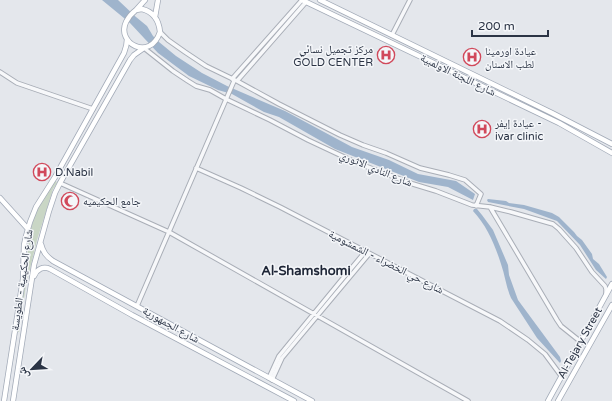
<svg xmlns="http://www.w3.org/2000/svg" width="612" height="401" viewBox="0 0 612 401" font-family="'Varela Round','Noto Naskh Arabic',sans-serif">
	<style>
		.green { fill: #c9d6c5 }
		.water { fill: #9fb4cc }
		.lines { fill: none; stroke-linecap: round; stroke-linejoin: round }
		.minor-casing { stroke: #a9aeb7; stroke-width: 5.5 }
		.major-casing { stroke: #a3abb8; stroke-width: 6 }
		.minor { stroke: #f7f8fa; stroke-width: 3.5 }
		.major { stroke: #fff; stroke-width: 4.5 }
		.labels { text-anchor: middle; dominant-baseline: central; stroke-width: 3; stroke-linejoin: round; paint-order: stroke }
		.poi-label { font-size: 11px; fill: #2b3445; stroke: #f4f6f9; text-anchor: start }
		.street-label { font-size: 11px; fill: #2b3445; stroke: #f4f6f9 }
		.quarter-label { font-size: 13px; font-weight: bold; fill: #1d2536; stroke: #f4f6f9 }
	</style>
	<rect width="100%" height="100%" fill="#e4e7ec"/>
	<path class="green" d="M54,181H56L57,183L53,189L37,240L26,285L19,332H18L17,329L26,273L29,235L36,211Z"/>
	<path class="water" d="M102,0H118L136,17L147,26L153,36L159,42L176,56L202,73L227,86L285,111L352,147L389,160L418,174L456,181L475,194L473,200L448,187L419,182L335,149L279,117L264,112L232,94L218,90L189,76L158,53L130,23Z
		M488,199L506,201L509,203L524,205L552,213L559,217L574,232L577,236L582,240L592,254L593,259L599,264L607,277L606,279L596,270L580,245L557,221L524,209L488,202L487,200Z
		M474,209H477L482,215L493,230L508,265L509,275L518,300L560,357L561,361L560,363L559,362L537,338L511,298C506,287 505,275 501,264C495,245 487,226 473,211Z"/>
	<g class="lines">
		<defs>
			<path id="minor" d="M160,32L168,40L185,52L206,66L237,81L279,104L340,135L363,145L386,153L420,168L449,175L465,180L481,194L476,206
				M392,35L410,0
				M144,48L173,71L188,81L196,86L210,90L226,99L270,120L308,140L357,163L413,184L436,191L472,205L490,207L511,212L553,224L559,229L576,248L592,272L605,286L606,289V295
				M0,72L17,83L93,109
				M232,79L302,0
				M237,81L306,2
				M196,168L241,188L280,207L500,321L528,340L545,354L562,377
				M60,183L169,232L468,401
				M490,207L557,320L561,326L581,342
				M137,306L234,81
				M269,378L279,356L339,283L365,252
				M272,380L282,358L369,254"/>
			<path id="major" d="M302,0L559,123L612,153
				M320,0L552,113L612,144
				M142,9C154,12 159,21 160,32C150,62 116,43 126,22C128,18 132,13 136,10Z
				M136,10L145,0
				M155,17L158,0
				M0,198L28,229
				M41,244C43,252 46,256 53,261L312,401
				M34,276C37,269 43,266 50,269L132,315L294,401
				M4,401L23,279L24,245L26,236L30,222L36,207L55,177L124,53C126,48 127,44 127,39
				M13,401L34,265L49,211L55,193L60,183L130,60L134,55L144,48
				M548,401L612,284
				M558,401L612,305"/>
		</defs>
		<use href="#minor" class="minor-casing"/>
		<use href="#major" class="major-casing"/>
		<use href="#minor" class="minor"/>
		<use href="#major" class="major"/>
	</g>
	<defs>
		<symbol id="hospital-ring" viewBox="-11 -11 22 22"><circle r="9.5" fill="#f4f6f9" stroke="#d1495b" stroke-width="1.5"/><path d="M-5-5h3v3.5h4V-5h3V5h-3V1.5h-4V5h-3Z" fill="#d1495b"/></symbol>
		<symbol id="mosque-ring" viewBox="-11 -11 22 22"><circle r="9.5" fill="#f4f6f9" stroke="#d1495b" stroke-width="1.5"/><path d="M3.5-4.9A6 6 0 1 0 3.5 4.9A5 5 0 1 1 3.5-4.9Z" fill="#d1495b"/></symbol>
	</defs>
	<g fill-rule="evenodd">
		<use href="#hospital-ring" x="376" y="45" width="20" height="20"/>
		<use href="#hospital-ring" x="462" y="47" width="20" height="20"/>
		<use href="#hospital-ring" x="472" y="119" width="20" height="20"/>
		<use href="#hospital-ring" x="32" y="162" width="20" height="20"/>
		<use href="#mosque-ring" x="60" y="191" width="20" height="20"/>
	</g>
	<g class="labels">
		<g class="poi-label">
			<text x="373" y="49" text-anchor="end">مركز تجميل نسائي<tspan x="373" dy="13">GOLD CENTER</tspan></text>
			<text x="485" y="51">عيادة اورمينا<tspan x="485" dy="13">لطب الاسنان</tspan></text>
			<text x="495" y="123">عيادة إيفر -<tspan x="495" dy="13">ivar clinic</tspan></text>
			<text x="55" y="172">D.Nabil</text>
			<text x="83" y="201">جامع الحكيميه</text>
		</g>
		<g class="street-label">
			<text transform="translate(458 75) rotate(26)">شارع اللجنة الاولمبية</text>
			<text transform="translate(376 169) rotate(22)">شارع النادي الاثوري</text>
			<text transform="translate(386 262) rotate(27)">شارع حي الخضراء - الشمشومية</text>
			<text transform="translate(22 280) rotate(-82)">شارع الحكيمية - الطويسة</text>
			<text transform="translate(171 325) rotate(29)">شارع الجمهورية</text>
			<text transform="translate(580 343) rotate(-61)">Al-Tejary Street</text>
		</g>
		<g class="quarter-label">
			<text x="306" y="271">Al-Shamshomi</text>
		</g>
	</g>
	<g transform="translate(32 369) rotate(245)" stroke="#f4f6f9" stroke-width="3" paint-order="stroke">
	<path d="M0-3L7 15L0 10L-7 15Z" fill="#2b3445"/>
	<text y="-6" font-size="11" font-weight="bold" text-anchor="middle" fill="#2b3445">ش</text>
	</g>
	<path d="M472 30v6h76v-6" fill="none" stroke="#2b3445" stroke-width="2"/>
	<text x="478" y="30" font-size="12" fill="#2b3445" stroke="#f4f6f9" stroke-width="3" paint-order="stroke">200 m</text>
</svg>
